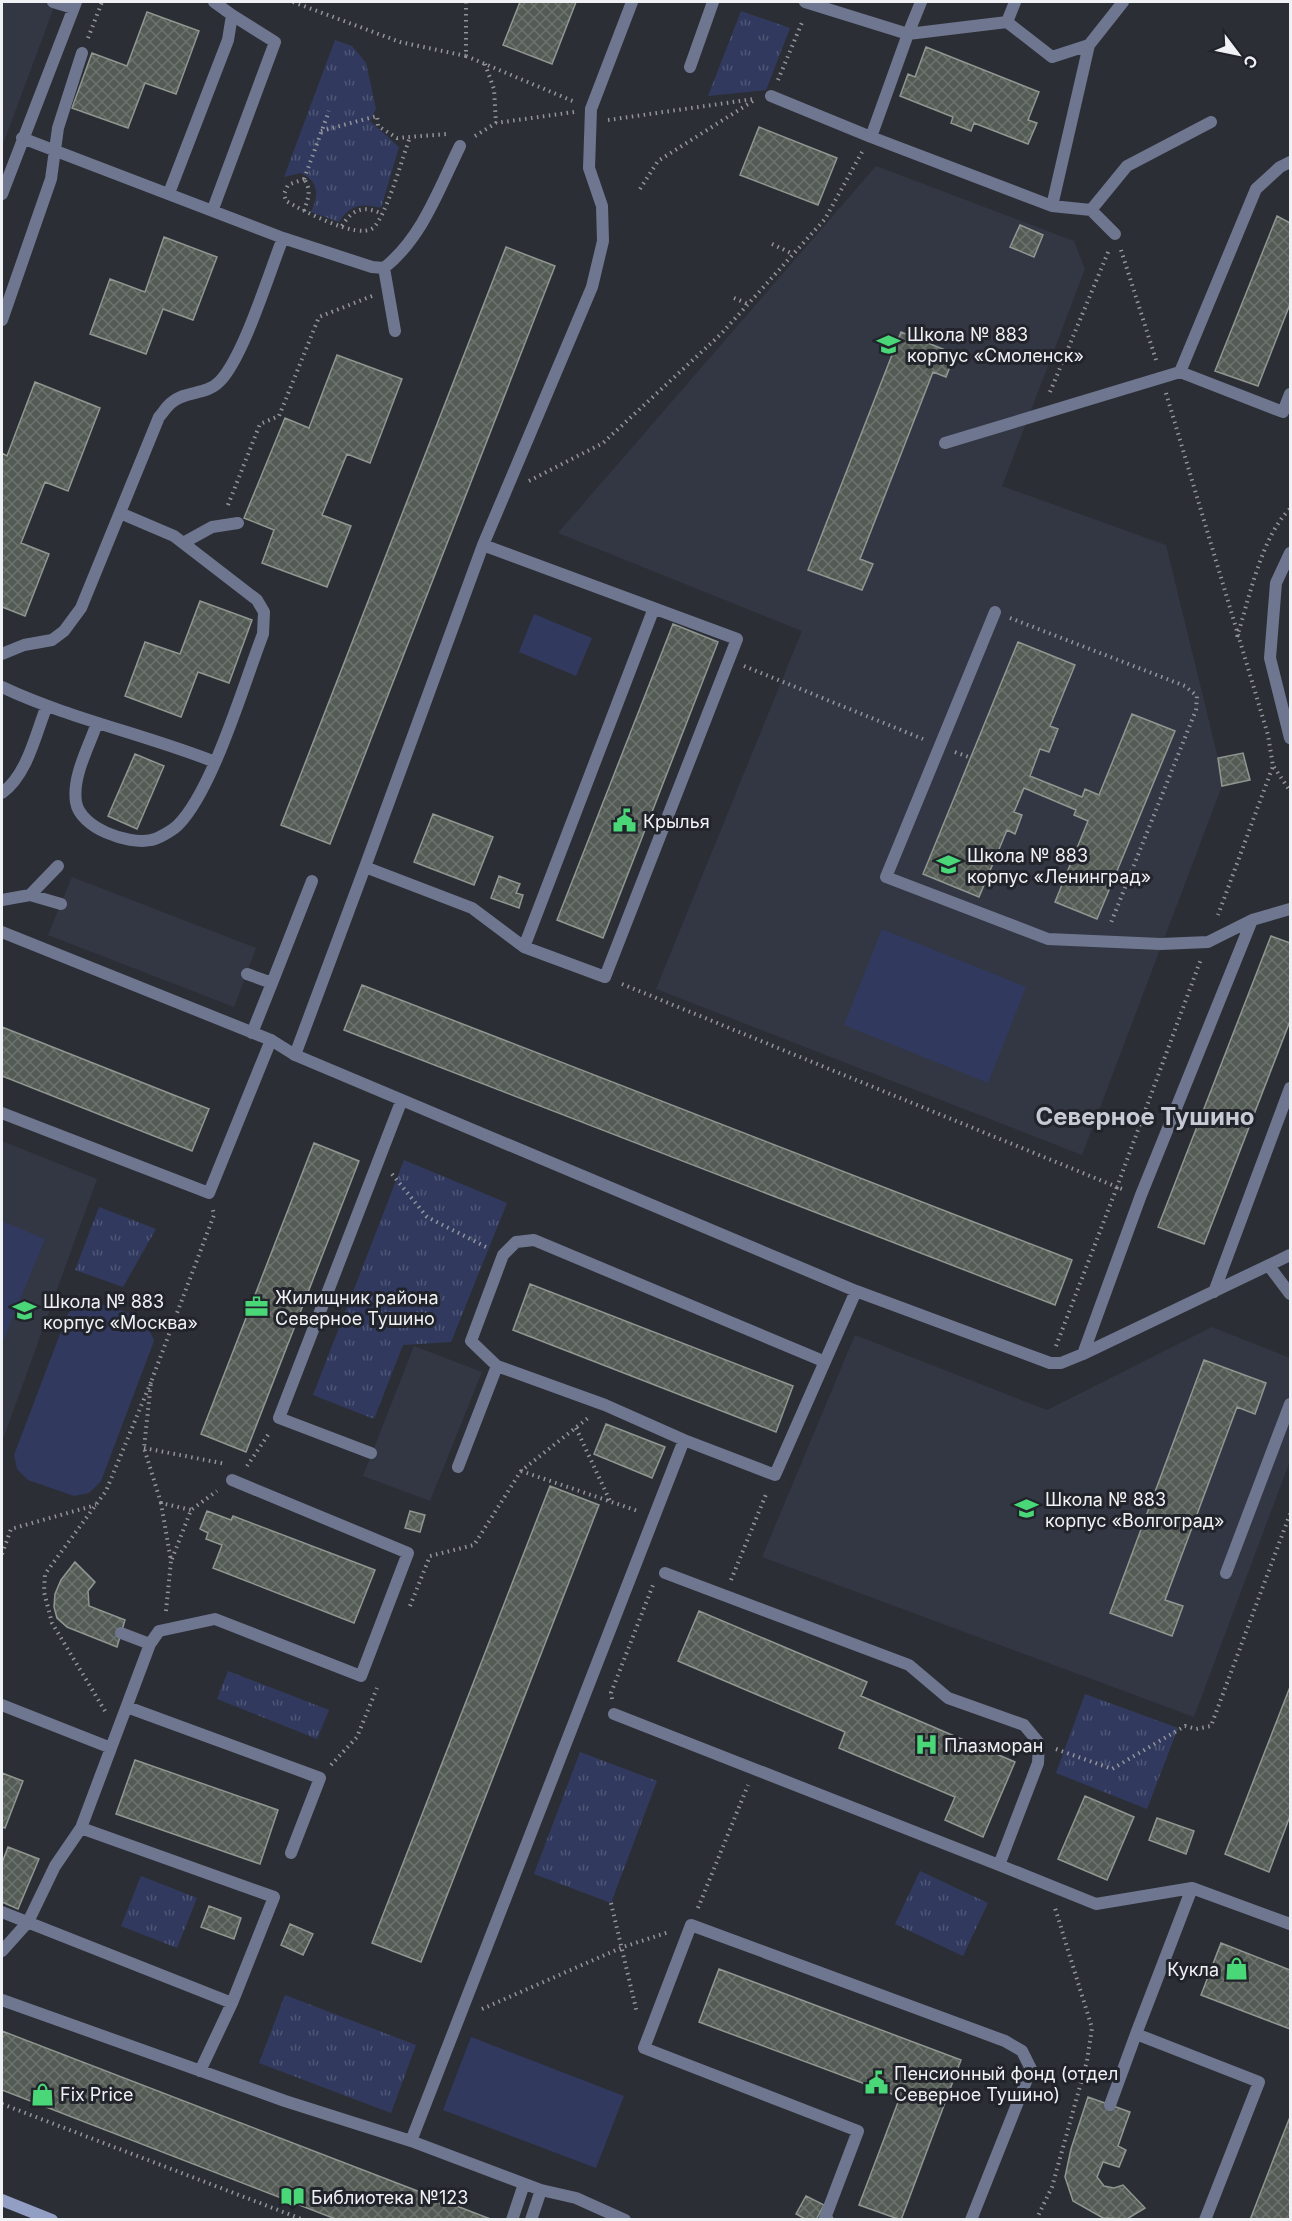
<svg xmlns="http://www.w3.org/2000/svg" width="1292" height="2221" viewBox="0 0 1292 2221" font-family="Inter,sans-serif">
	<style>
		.built { fill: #333744 }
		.grass { fill: url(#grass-tufts) }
		.garden { fill: #313a5e }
		.building { fill: url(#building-cross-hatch); stroke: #8f9790; stroke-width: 1.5 }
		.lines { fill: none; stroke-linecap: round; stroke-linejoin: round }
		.path { stroke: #93959a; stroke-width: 4; stroke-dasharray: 1.5 4.5; stroke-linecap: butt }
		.lane { stroke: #6f768f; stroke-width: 12 }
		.street { stroke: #6f768f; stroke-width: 12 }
		.secondary { stroke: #939ec5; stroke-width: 12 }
		.labels { text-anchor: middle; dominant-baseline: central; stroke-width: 6; stroke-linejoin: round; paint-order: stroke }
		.poi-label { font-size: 18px; fill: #eff1f5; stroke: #22242b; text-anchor: start }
		.district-label { font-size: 24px; font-weight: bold; fill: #c7cad4; stroke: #22242b }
	</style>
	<defs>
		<pattern id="grass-tufts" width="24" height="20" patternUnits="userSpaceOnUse" patternTransform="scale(1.5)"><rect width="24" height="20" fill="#313a5e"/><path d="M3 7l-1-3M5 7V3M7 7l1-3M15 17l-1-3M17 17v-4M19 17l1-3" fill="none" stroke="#4f5776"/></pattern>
		<pattern id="building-cross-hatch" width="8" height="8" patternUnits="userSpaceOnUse" patternTransform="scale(1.5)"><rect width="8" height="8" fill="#545b55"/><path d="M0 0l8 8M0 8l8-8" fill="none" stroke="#6d736e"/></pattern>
	</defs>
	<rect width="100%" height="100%" fill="#2c2e35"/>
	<path class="built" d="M2,2H56L2,147Z
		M876,166L1074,241L1085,269L1002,486L1166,545L1218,758L1222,786L1082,1155L656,989L802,631L558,533Z
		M72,877L256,948L234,1007L48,935Z
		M2,1141L97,1179L2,1442Z
		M1212,1327L1290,1358V1461L1194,1717L762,1557L855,1335L1047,1410Z
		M414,1346L482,1372L430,1501L363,1476Z"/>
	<path class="grass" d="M741,11L790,28L766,90L708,96Z
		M335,40L352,46L366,63L376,109L370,121L399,147L381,208C362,203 350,204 339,222L311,212C319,194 319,182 301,173L284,177Z
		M404,1160L507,1203L451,1342L403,1345L374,1419L313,1395Z
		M99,1207L156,1229L123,1287L75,1270Z
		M228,1671L329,1710L317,1739L217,1699Z
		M1085,1694L1178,1728L1147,1809L1056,1773Z
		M580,1752L657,1781L611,1903L534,1874Z
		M920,1871L988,1903L963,1956L895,1924Z
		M141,1876L197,1898L177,1948L121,1926Z
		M285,1995L416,2045L391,2113L259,2063Z"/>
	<path class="garden" d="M534,614L592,638L576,676L519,652Z
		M882,929L1026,987L988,1083L844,1025Z
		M2,1221L45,1239L2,1343Z
		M91,1301C118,1310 145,1312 154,1341L101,1481L89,1493L74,1496L28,1480L17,1469L14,1455L68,1313L79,1304Z
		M471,2037L624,2096L596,2168L443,2110Z"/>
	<path class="building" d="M520,2H576L552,64L503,45Z
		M147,12L199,31L176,94L145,83L128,128L72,108L92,53L127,66Z
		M926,47L1039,92L1028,120L1037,123L1028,144L974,123L971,131L951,123L953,117L900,96L908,74L915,77Z
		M759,127L837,158L818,205L740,175Z
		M1277,216L1290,223V304L1258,386L1215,371Z
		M1020,225L1043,235L1034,257L1010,247Z
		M164,237L217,257L193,320L163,309L146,354L90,334L110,279L145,292Z
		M506,247L555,266L330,844L281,825Z
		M901,332L955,354L946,377L933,372L860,559L873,564L862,590L808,570Z
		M337,355L402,379L370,463L347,454L322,515L351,526L327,587L262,563L274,530L244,518L285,418L309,428Z
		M35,382L100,408L68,491L45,482L21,543L49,554L25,616L2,607V453L7,456Z
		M200,601L252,620L229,683L198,672L181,717L125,696L145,642L180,654Z
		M673,624L718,642L603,938L557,920Z
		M1018,642L1075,665L1050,726L1058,729L1049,752L1040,749L1030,776L1082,797L1085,789L1099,795L1132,714L1175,731L1097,919L1055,902L1088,821L1074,815L1076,810L1024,788L1014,812L1022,815L1015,834L1007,830L979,897L923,874Z
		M1243,753L1250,780L1222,786L1218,758Z
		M135,754L164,766L137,829L108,816Z
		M433,814L493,837L474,885L414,862Z
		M499,876L520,884L516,893L523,895L519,908L491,898Z
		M1271,936L1290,943V1021L1204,1244L1158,1227Z
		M362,985L1072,1260L1055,1305L344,1030Z
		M2,1027L209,1109L192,1151L2,1076Z
		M314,1143L359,1161L246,1452L201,1434Z
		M530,1284L793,1386L776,1432L513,1330Z
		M1204,1360L1266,1383L1255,1414L1237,1407L1165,1600L1183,1606L1172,1636L1110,1613Z
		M606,1424L665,1447L652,1478L594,1454Z
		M550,1486L599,1505L421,1962L372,1943Z
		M207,1511L231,1520L233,1516L375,1570L354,1623L213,1568L222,1545L206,1539L208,1533L200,1529Z
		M410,1511L425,1515L420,1532L405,1528Z
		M75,1562L95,1582L88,1591L89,1606L125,1620L117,1647L67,1627L57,1618L54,1607L55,1594L61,1580Z
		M699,1611L867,1682L861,1696L1015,1762L983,1837L945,1820L955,1797L839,1748L845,1732L678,1661Z
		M1290,1687V1816L1269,1872L1225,1854Z
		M135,1760L278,1810L260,1864L116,1814Z
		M2,1773L23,1781L5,1828L2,1827Z
		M1085,1796L1134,1817L1107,1880L1058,1859Z
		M1157,1818L1194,1831L1186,1854L1149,1840Z
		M8,1847L39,1859L18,1909L2,1902V1863Z
		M209,1906L241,1918L234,1939L201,1927Z
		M290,1924L313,1934L303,1955L281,1945Z
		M1221,1943L1290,1970V2029L1201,1995Z
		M719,1969L961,2060L901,2220L859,2205L900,2097L699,2022Z
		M2,2031L415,2190L493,2220H338L2,2090Z
		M1088,2097L1130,2112L1118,2146L1126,2150L1119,2167L1103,2162L1097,2177L1104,2186L1114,2188L1123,2185L1145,2208L1127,2219L1103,2218L1073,2201L1065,2177L1071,2149Z
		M1290,2117V2220H1250L1277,2150Z
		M806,2196L824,2205L816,2220H807L796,2214Z"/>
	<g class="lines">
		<path class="path" d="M293,2L400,42L466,56
			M466,2V56L575,102
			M88,38L102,2
			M485,64L494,89L496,123
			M778,80L803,20
			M608,120L754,99
			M321,131L377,116L378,126L397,138L447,134
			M475,136L496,123L574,112
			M304,179L288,185L284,194L286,201C302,210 357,240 373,228C386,217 403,156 410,137
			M304,179L329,111
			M640,189L658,161L753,101
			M304,211C308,198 312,191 304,179
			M342,226C352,209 364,205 382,214
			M772,244L793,254
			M1121,250L1156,360
			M734,298L748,304
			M1050,392L1109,250
			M1166,393L1268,735L1273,766L1218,915
			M529,481L603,443L721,334L825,219L862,152
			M228,505L260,424L279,416L319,317L372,296
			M1010,618L1185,686L1197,696L1196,710L1110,925
			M1237,637C1249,599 1262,535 1290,509
			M744,666L923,739
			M955,752L971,758
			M1274,767L1290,791
			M622,984L1117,1187L1201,959
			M392,1174L427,1217L488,1248
			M1056,1346L1117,1187L1125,1190
			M576,1428L610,1501
			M144,1448L226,1464
			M247,1466L270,1432
			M521,1471L638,1511
			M161,1503L144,1448L151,1382L214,1215L213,1210
			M2,1554L11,1529L96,1505
			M172,1559L191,1510L217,1491
			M731,1580L767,1492
			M410,1606L430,1556L474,1545L521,1471L588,1418
			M166,1611L171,1561L161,1503L191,1510
			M612,1699L611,1693L653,1585
			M105,1711L52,1623L44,1592L45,1574L106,1491L151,1382
			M1056,1749L1112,1769L1185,1726L1196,1729L1211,1726L1290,1514
			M331,1765L357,1737L377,1688
			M611,1903L637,2013
			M698,1908L748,1785
			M482,2009L623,1947L669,1932
			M2,2104L304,2220
			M1036,2220L1052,2187L1087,2061L1092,2028L1055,1908"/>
		<path class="lane" d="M53,2L73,8
			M805,2L908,34L921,2
			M1007,22L1015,2
			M690,67L713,2
			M771,96L871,137
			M22,138L283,238L372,267L384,268C422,238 439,189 460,146
			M169,193L228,40L232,15L214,2
			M2,194L76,2
			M1052,206L1089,45
			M213,209L275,42L232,15
			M1091,210L1052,206L871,137L908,34L1007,22L1052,57L1089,45L1123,2
			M1115,234L1091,210L1127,166L1211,122
			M384,268L395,331
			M2,320L51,179L58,128L82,53
			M1180,372L1283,412L1290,394
			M945,443L1180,372L1256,189L1280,167L1290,162
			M183,543L212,527L238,523
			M483,545L737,639L605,977L524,947L472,908L365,867L295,1055L856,1291L1050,1363H1061L1083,1354L1290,1255
			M1290,553L1276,583L1270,658L1290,738
			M995,612L886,877L1048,939L1161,944L1208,942L1252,920
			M2,654L24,645L52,640L64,631L81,608L159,417C163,413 166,407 171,403C185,390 206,396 220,381C244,356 269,273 283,238
			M2,687C70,719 144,734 215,762
			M97,723C89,747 72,776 76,802C80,828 128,845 151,840C158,839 173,830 178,825C213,790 244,683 263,634L264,612L257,600L174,536L120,513
			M2,793C27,775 35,736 46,708
			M365,867L483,545L592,287L603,241L602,206L589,168L591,109L632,2
			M30,895L61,904
			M2,900L30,895L58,866
			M524,947L654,608
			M247,974L272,983L252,1033
			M272,983L312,881
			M2,1113L209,1193L271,1040
			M1269,1266L1290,1294
			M1214,1292L1290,1088
			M1083,1354L1141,1195L1252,920L1290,909
			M823,1361L534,1240L516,1242L503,1255L471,1341L497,1366L605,1405L684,1440L775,1475L856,1291
			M371,1453L279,1418L401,1102
			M458,1467L497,1366
			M665,1573L909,1665L948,1698L1024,1725L1039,1743L1038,1763L999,1865L1096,1904L1192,1888L1290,1924
			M1226,1573L1290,1404
			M121,1633L150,1644
			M2,1705L111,1748
			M127,1707L320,1778L291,1853
			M614,1714L999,1865
			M81,1828L274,1897L232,2003L200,2071
			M1192,1888L1136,2034L1259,2082L1205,2220
			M2,1912L232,2003
			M2,1951L28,1922L55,1866L81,1828L150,1644L159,1631L215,1619L361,1676L408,1553L232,1480
			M2,2000L285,2101L411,2141L541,2190L576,2198L625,2220
			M1110,2105L1136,2034
			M411,2141L684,1440
			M512,2220L524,2184
			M531,2220L541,2190
			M828,2220L825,2218L858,2131L644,2048L691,1925L1005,2041L1022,2051L1031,2069L971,2220"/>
		<path class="street" d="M2,932L271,1040L295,1055"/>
		<path class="secondary" d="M2,2200L52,2220"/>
	</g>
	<defs>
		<symbol id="school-bare" viewBox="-9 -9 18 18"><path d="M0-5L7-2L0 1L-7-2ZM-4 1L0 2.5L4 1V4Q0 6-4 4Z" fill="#49d778" stroke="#22242b" stroke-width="2.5" paint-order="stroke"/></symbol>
		<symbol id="civic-bare" viewBox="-9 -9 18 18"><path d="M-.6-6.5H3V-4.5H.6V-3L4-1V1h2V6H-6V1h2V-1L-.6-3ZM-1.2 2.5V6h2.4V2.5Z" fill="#49d778" stroke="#22242b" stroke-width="2.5" paint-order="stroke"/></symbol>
		<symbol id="office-bare" viewBox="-9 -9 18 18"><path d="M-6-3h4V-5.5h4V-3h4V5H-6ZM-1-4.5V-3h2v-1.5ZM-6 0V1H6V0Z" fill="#49d778" stroke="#22242b" stroke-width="2.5" paint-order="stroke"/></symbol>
		<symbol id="hospital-bare" viewBox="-9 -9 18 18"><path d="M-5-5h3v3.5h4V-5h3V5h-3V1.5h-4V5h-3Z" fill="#49d778" stroke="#22242b" stroke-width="2.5" paint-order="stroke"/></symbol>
		<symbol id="shop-bare" viewBox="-9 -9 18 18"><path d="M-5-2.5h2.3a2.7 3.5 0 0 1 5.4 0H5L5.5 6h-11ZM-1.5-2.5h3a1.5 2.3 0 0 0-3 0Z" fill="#49d778" stroke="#22242b" stroke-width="2.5" paint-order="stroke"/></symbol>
		<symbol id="library-bare" viewBox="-9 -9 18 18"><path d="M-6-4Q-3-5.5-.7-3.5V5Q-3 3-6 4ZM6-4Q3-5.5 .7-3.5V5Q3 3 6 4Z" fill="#49d778" stroke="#22242b" stroke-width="2.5" paint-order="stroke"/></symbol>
	</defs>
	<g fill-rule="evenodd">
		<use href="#school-bare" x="872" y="328" width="33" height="33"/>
		<use href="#civic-bare" x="608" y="804" width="33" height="33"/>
		<use href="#school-bare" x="932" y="848" width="33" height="33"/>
		<use href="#office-bare" x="240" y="1290" width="33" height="33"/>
		<use href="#school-bare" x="8" y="1294" width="33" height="33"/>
		<use href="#school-bare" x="1010" y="1492" width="33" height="33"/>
		<use href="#hospital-bare" x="910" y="1728" width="33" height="33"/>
		<use href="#shop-bare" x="1220" y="1952" width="33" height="33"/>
		<use href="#civic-bare" x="860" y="2066" width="33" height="33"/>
		<use href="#shop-bare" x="26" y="2078" width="33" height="33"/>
		<use href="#library-bare" x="276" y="2180" width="33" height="33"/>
	</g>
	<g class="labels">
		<g class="poi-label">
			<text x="907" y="334">Школа № 883<tspan x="907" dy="21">корпус «Смоленск»</tspan></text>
			<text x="643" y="821">Крылья</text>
			<text x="967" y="855">Школа № 883<tspan x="967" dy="21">корпус «Ленинград»</tspan></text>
			<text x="275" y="1297">Жилищник района<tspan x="275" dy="21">Северное Тушино</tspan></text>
			<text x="43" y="1301">Школа № 883<tspan x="43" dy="21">корпус «Москва»</tspan></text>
			<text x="1045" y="1499">Школа № 883<tspan x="1045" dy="21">корпус «Волгоград»</tspan></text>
			<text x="944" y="1745">Плазморан</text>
			<text x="1219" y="1969" text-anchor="end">Кукла</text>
			<text x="894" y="2073">Пенсионный фонд (отдел<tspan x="894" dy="21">Северное Тушино)</tspan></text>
			<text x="60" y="2094">Fix Price</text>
			<text x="311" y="2197">Библиотека №123</text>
		</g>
		<g class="district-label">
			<text x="1145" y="1116">Северное Тушино</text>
		</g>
	</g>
	<rect width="1292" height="2221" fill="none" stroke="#eff1f5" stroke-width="6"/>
	<g transform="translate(1238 54) rotate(122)" stroke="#22242b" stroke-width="4.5" paint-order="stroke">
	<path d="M0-4.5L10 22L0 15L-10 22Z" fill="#eff1f5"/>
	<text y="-9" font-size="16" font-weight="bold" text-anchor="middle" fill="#eff1f5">С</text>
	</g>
</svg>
